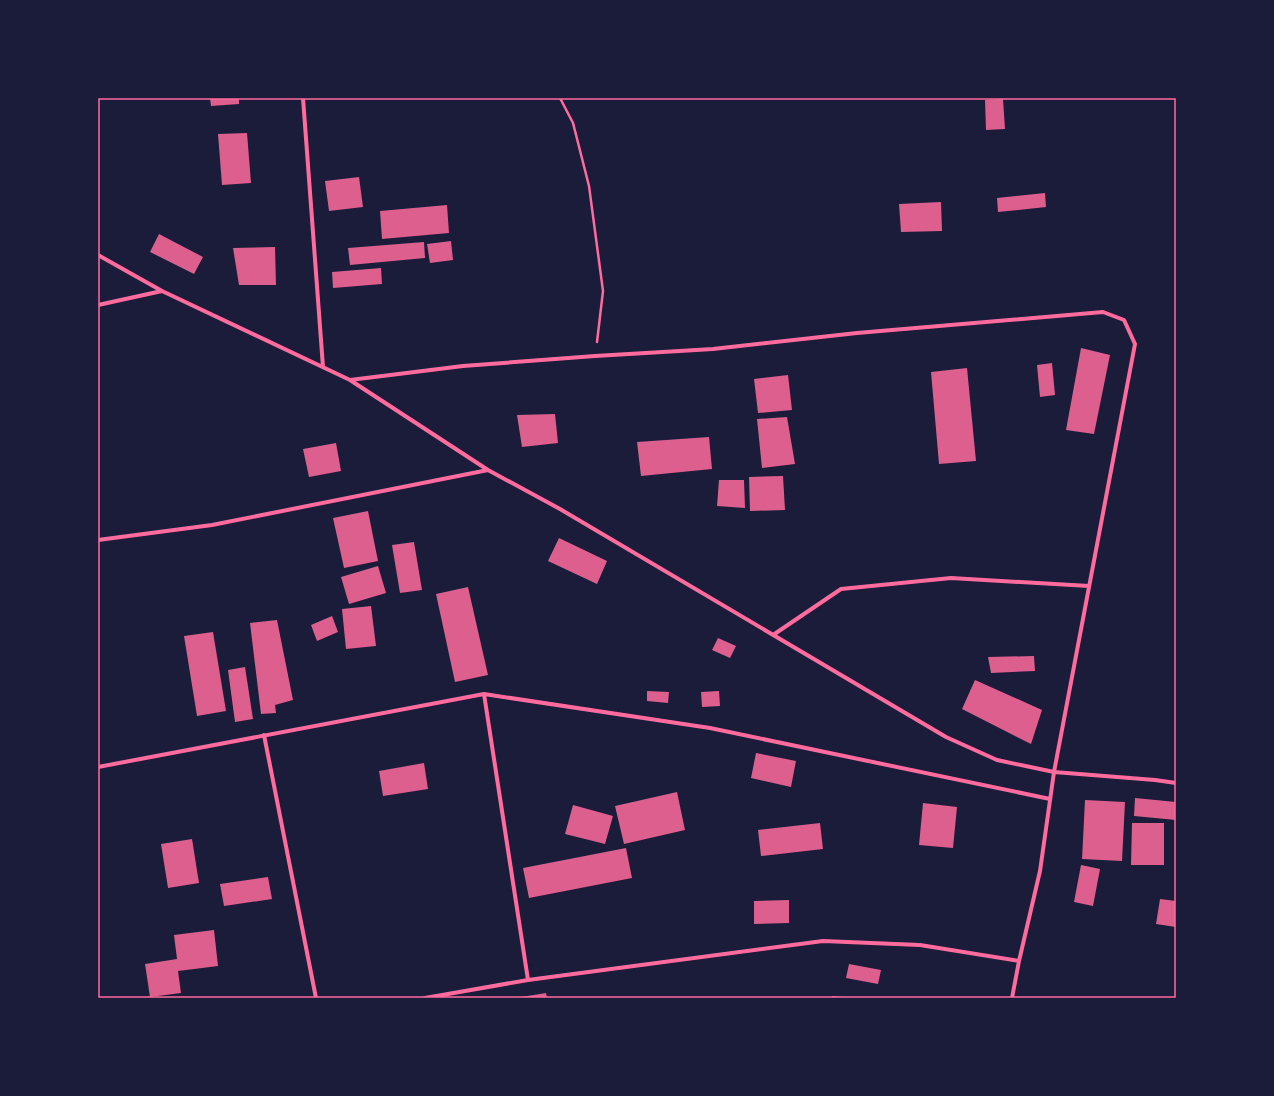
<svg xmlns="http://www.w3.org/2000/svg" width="1274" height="1096" viewBox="0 0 1274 1096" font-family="Ubuntu,sans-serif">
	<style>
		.building { fill: #dd5f8e }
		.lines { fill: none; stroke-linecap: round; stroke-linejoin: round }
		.path { stroke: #ff6b9d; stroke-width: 2.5 }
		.minor { stroke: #ff6b9d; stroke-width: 4 }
		.neatline { fill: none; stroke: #ff6b9d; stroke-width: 1.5 }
	</style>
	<rect width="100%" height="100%" fill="#1b1b3a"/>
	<path class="building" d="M210,98H239V104L211,106Z
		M1003,99L1005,129L986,130L985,100Z
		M247,133L251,183L222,185L218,134Z
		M359,177L363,207L329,211L325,181Z
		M1045,193L1046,207L998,212L997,198Z
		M941,202L942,231L901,232L899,204Z
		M447,205L449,233L382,239L380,211Z
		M159,234L203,257L194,274L150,252Z
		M451,241L453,260L430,263L427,244Z
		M424,242L425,258L350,265L348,248Z
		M275,247L276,285H239L233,248Z
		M381,268L382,284L333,288L332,272Z
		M1081,348L1110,355L1094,434L1066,430Z
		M1052,363L1055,395L1040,397L1037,365Z
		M967,368L976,461L939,464L931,372Z
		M788,375L792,410L758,413L754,379Z
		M555,414L558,443L522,447L517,415Z
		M787,417L795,464L762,468L757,419Z
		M709,437L712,469L641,476L637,442Z
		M336,443L341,471L309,477L303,449Z
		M783,476L785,510L750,511L749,477Z
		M719,480H744L745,508L717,506Z
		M368,511L378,561L344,568L333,518Z
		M559,538L607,561L597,584L548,561Z
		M414,542L422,590L400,593L392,545Z
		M378,566L386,593L349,604L341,577Z
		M468,587L488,675L455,682L436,594Z
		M371,606L376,646L346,649L342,609Z
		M332,616L338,632L317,641L311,625Z
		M277,620L293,700L275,705L276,713L261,714L250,623Z
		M213,632L226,711L197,716L184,636Z
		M718,638L736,646L730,658L712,650Z
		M1034,656L1035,671L991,673L988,657Z
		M245,667L253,719L235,722L228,670Z
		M975,680L1042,710L1031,744L962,709Z
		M647,691L669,692L668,703L647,701Z
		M719,691L720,706L702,707L701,692Z
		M756,753L796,761L791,787L751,778Z
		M424,763L428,789L383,796L379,771Z
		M677,792L685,830L624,844L615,806Z
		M1135,798L1176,802V820L1134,816Z
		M1085,800L1125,802L1122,861L1082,859Z
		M923,803L957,807L953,848L919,845Z
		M573,805L613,816L605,844L565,834Z
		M820,823L823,849L761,856L758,830Z
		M1132,823H1164V865H1131Z
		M192,839L199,883L168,888L161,844Z
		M626,848L632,878L529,898L523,868Z
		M1081,865L1100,869L1093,906L1074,902Z
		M268,877L272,899L224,906L220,884Z
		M1160,899L1176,901V927L1156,924Z
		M789,900V923L754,924V901Z
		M214,930L218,966L178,971L181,993L150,997L145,964L177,959L174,935Z
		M849,964L881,970L878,984L846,978Z
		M546,993L547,998H521V997Z
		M832,996L843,997V998H832Z"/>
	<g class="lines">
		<path class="path" d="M560,98L573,123L589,186L603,291L597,342"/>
		<path class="minor" d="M303,98L323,367
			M98,255L162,291L350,380L488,470L560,509L946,737L997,760L1054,772L1155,780L1176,783
			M98,305L162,291
			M350,380L463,366L595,356L713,349L857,333L1103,312L1124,320L1135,344L1054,772L1040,871L1019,961L1012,998
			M98,540L212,525L488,470
			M773,635L841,589L951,578L1089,586
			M484,694L528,980
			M264,735L316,998
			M98,767L484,694L710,728L1050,799
			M425,998L528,980L823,941L920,945L1019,961"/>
	</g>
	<rect width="1274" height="1096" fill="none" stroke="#1b1b3a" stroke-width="198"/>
	<rect x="99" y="99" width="1076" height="898" class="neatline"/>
</svg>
